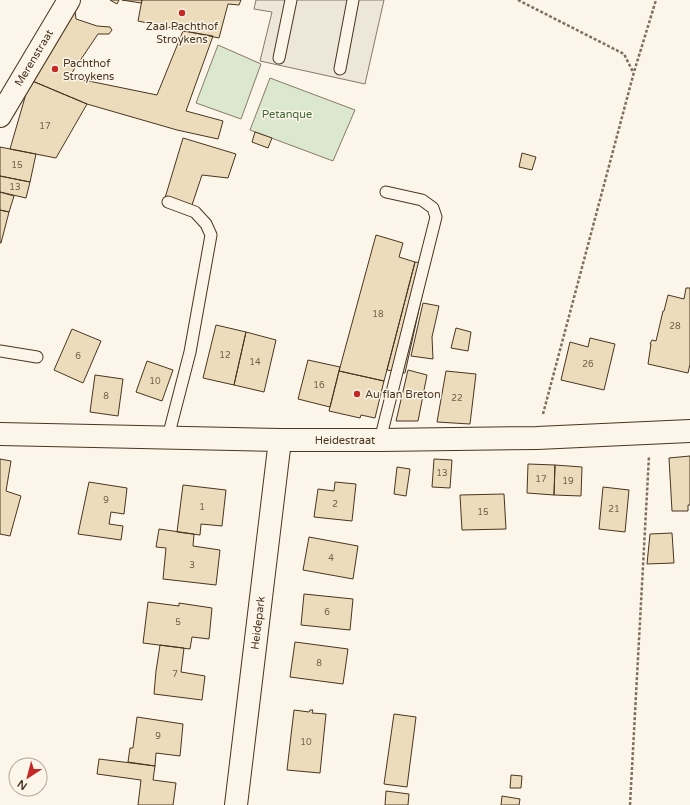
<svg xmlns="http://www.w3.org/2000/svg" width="690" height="805" viewBox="0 0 690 805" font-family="'Varela Round',sans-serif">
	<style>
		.green { fill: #dce7d0; stroke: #887966 }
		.parking { fill: #ede7d9; stroke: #887966 }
		.building { fill: #ecdcbc; stroke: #4a3520 }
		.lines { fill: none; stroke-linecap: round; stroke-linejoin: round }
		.lane-casing { stroke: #4a3520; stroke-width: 13 }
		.street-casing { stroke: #4a3520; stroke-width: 24 }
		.secondary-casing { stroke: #4a3520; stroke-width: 24 }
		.path { stroke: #7f6f5c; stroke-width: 2.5; stroke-dasharray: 3 2; stroke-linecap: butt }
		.lane { stroke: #fbf6e9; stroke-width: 11 }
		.street { stroke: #fbf6e9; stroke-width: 22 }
		.secondary { stroke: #fbf6e9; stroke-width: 22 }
		.poi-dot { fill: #c62828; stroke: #fbf6e9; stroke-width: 1.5 }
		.labels { text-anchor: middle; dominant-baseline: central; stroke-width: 3; stroke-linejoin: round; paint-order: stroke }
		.number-label { font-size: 9px; fill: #725f47 }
		.poi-label { font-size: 11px; fill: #4a3520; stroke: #fbf6e9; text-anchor: start }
		.street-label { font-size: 11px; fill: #4a3520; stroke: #fbf6e9 }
		.park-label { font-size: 11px; fill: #436837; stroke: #fbf6e9 }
	</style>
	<rect width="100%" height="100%" fill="#fbf6e9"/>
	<path class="green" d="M218,45L261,64L241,119L196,103Z
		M270,78L355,110L333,161L250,130Z"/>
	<path class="parking" d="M256,0H384L365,84L260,61L272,12L254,9Z"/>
	<path class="building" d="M110,0H119L117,4Z
		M122,0H142L141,3Z
		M142,0H241L239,5L228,4L219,38L138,21Z
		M75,11L76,19L97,26L110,27L112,30L109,34H98L69,77L157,95L183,31L213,36L186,111L223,121L218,139L177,130L87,104L30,80Z
		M30,80L87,104L56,158L10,149Z
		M255,132L272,138L268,148L252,142Z
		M183,138L236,154L228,178L202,175L192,205L165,198Z
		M0,147L36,154L30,182L0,176Z
		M522,153L536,157L532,170L519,167Z
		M0,176L30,182L26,198L0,192Z
		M0,192L14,196L9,212L0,210Z
		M0,210L9,212L1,243H0Z
		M376,235L403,243L399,257L415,262L384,381L339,371Z
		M415,262L429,264L405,373L387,370Z
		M686,288H690V364L688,373L648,364L651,344H650L652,340L656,341L663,311H664L668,295L684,299Z
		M423,303L439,306L432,337L433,359L411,356Z
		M216,325L246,332L234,385L203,378Z
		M456,328L471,332L468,351L451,348Z
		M72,329L101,341L83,383L54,370Z
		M246,332L276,340L264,392L234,385Z
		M590,338L615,344L604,390L561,380L570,342L588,347Z
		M308,360L340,367L330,407L298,399Z
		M147,361L173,370L162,401L136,392Z
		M408,370L427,375L418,421H396Z
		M339,371L384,381L375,418L361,415L360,418L329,411Z
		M446,371L476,374L470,424L437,422Z
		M95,375L123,379L118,416L90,412Z
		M690,456V505H688V511H672L669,458Z
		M0,459L11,461L6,491L21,496L10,536L0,534Z
		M434,459L452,460L450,488L432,487Z
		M528,464L555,465L554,495L527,493Z
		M555,465L582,467L581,496L554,495Z
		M397,467L410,469L406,496L394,494Z
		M89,482L127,488L124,514L111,512L109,524L123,526L121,540L78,534Z
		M335,482L356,484L352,521L314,517L318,489L334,491Z
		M183,485L226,490L222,526L201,524L200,535L177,532Z
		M603,487L629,490L625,532L599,529Z
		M504,494L506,529L462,530L460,495Z
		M159,529L194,534L193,546L220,550L216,585L163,579L166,548L156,547Z
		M672,533L674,563L647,564L650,534Z
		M309,537L358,546L353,579L303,570Z
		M304,594L353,599L350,630L301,625Z
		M148,602L179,606V603L212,608L209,639L192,637L190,649L143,643Z
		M295,642L348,649L343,684L290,677Z
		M160,645L184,648L181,672L205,676L202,700L154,694L156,671Z
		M294,710L309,712L310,710H313L312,713L326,714L320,773L287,770Z
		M394,714L416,717L407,787L384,784Z
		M137,717L183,724L180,756L156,753L155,766L128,762L130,748H133Z
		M99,759L155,766L153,780L176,783L173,805H138L141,780L97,774Z
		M511,775L522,776L521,788H510Z
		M386,791L409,794L408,805H385Z
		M502,796L520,799L519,805H501Z"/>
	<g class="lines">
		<defs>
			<path id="lane" d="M279,58L291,0
				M340,69L353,0
				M168,202L195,212L206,224L211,235L190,352L168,437
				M0,351L37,357
				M380,440L436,217L433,208L422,200L386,192"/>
			<path id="street" d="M236,805L280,440"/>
			<path id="secondary" d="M0,116L69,0
				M0,434L280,440H380L537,438L690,431"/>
		</defs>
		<use href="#lane" class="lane-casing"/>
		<use href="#street" class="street-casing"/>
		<use href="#secondary" class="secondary-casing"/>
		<path class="path" d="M518,0L624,54L633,72
			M543,414L634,72L656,0
			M630,805L649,456"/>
		<use href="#lane" class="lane"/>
		<use href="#street" class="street"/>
		<use href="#secondary" class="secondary"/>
	</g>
	<g class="poi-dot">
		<circle cx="182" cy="13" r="4"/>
		<circle cx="55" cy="69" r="4"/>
		<circle cx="357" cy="394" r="4"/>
	</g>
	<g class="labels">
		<g class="number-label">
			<text x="45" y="126">17</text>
			<text x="17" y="165">15</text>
			<text x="15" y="187">13</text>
			<text x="378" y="314">18</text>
			<text x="675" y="326">28</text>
			<text x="225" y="355">12</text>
			<text x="78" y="356">6</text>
			<text x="255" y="362">14</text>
			<text x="588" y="364">26</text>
			<text x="155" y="381">10</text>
			<text x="319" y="385">16</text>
			<text x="106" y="396">8</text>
			<text x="457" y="398">22</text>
			<text x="442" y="473">13</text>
			<text x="541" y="479">17</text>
			<text x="568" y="481">19</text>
			<text x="106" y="500">9</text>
			<text x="335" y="504">2</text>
			<text x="202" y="507">1</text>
			<text x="614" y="509">21</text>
			<text x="483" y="512">15</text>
			<text x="331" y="558">4</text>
			<text x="192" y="565">3</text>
			<text x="327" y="612">6</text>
			<text x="178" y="622">5</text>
			<text x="319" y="663">8</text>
			<text x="175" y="674">7</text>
			<text x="158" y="736">9</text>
			<text x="306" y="742">10</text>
		</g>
		<g class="poi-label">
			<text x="182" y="26" text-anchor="middle">Zaal Pachthof<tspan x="182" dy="13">Stroykens</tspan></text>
			<text x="63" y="63">Pachthof<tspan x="63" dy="13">Stroykens</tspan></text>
			<text x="365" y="394">Au flan Breton</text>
		</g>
		<g class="street-label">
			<text transform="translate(34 58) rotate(-59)">Merenstraat</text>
			<text x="345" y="440">Heidestraat</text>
			<text transform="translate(258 623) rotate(-83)">Heidepark</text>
		</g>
		<g class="park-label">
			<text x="287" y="114">Petanque</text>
		</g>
	</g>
	<g transform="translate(28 777) rotate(216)"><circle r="19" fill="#fbf6e9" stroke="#b4a999"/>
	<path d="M0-3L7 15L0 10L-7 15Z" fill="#c62828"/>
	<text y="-6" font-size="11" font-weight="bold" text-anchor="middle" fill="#4a3520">N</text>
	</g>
</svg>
